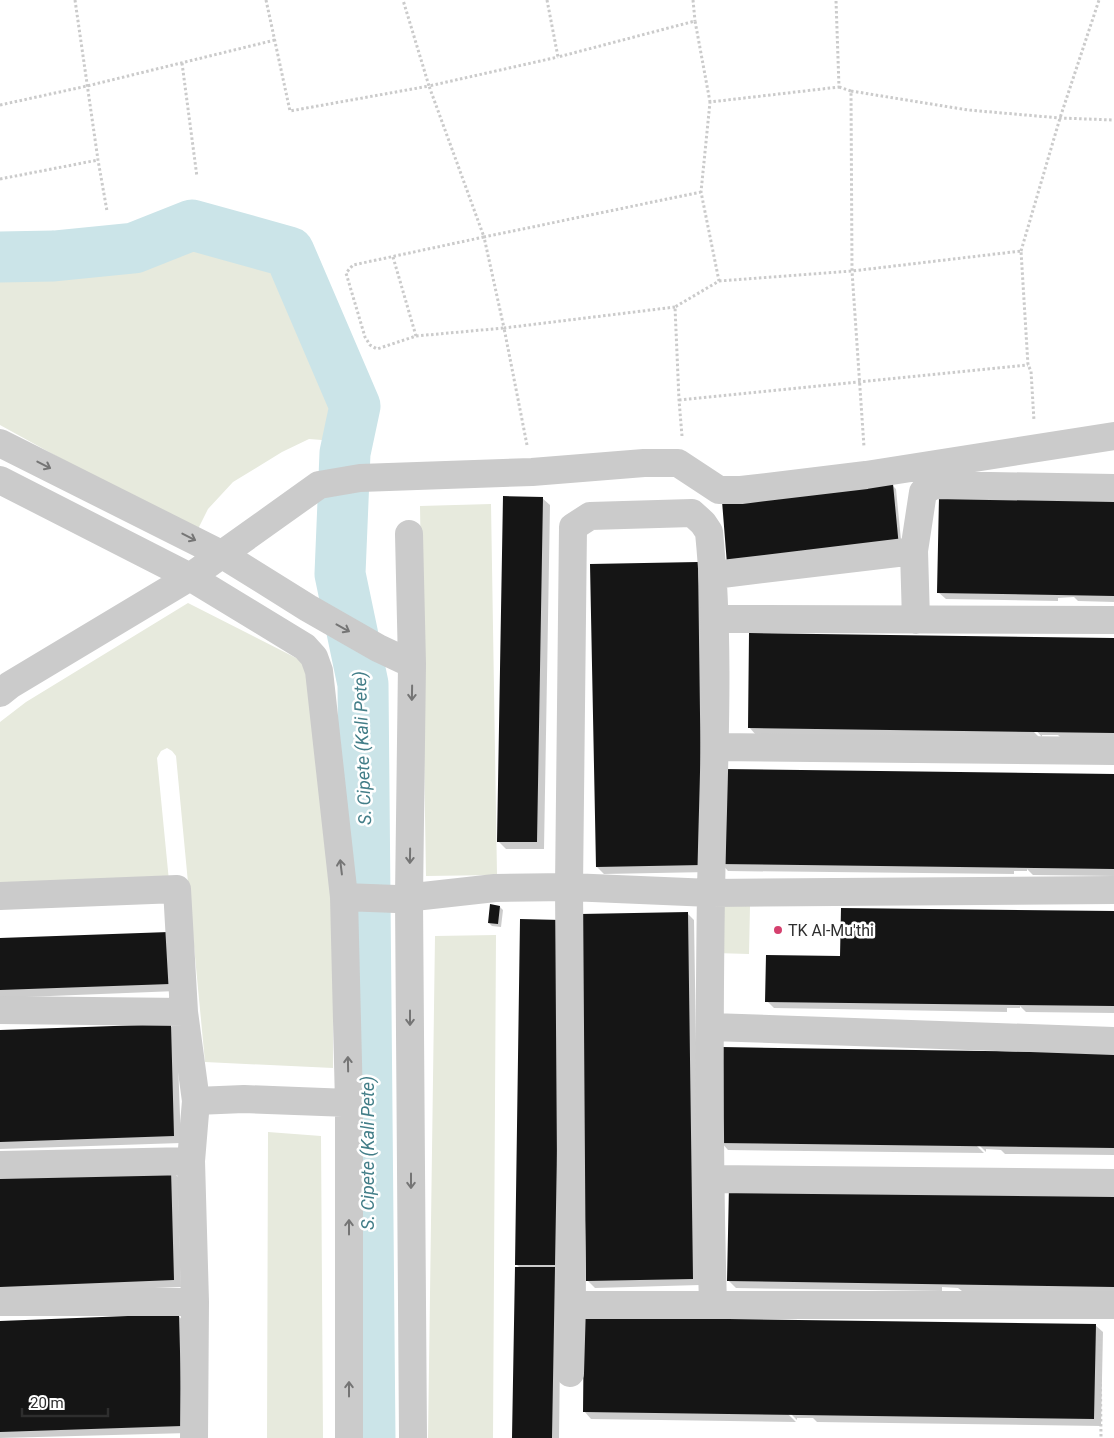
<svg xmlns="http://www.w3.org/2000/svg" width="1114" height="1438" viewBox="0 0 1114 1438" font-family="Roboto,sans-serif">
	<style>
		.green { fill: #e7eadd }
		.shadow { fill: #0003 }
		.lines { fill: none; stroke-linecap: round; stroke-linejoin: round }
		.river { stroke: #cbe4e8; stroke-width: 51 }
		.building { fill: #151515 }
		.path { stroke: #cbcbcb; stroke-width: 3; stroke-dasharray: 2.5 2.5; stroke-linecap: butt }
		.minor { stroke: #cbcbcb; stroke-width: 28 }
		.oneway { stroke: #757575 }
		.poi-dot { fill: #d5406e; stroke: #fff; stroke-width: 2 }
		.labels { text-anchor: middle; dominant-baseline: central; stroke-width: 5; stroke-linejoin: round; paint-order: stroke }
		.poi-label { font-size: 16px; fill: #2e2e2e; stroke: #fff; text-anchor: start }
		.water-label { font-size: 18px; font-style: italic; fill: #437e88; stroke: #fff }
	</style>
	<rect width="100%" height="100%" fill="#fff"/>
	<path class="green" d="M193,238L282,260L346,409L335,441L309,439L282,452L233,482L208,509L196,533L0,425V268L140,262Z
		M491,504L497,875L426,876L420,506Z
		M188,603L304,662L333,849V1068L205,1062L176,756L172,751L167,748L161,751L157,758L169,881L0,891V722L26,702Z
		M717,905L750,906L749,954L715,953Z
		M496,935L493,1438H428L435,936Z
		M268,1132L321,1136L323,1438H267Z"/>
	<path class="shadow" d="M893,486L896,489L902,550L736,570Z
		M542,498L550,505L544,849H506L498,841Z
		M1114,501V602L1078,601L1074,597L1058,598V601L946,599L938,592Z
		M697,563L704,570L709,872L604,874L597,867Z
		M1114,639V740L1062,739L1058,735H1042V737L1032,726L1030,728L1040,738L756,735L749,727Z
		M1114,775V876L1033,875L1027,869V871H1014V874L728,871L721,863Z
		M500,907L503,910L501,927L492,926L489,923Z
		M1114,912V1013L1026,1012L1020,1006V1008H1007V1012L774,1008L767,1001L841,957Z
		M687,913L694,920L700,1285L595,1288L587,1280Z
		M567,928L562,1272H558L561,1276L559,1438H513L520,1268L516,1264Z
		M168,933L177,991L0,998V939Z
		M170,1025L177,1033L181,1143L0,1149V1031Z
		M1114,1054V1155L1005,1154L1001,1150L986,1149V1152L975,1141L974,1143L984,1153L728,1150L721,1142Z
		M171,1170L178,1177L181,1287L0,1294V1176Z
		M1114,1193V1294L962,1291L958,1288L942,1287V1291L736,1288L729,1281Z
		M178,1316L186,1323L189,1433L0,1438V1322Z
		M1095,1325L1103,1332L1101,1426L817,1422L813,1418H797V1420L787,1410L785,1411L796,1422L591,1419L584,1411Z"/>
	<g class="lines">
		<path class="river" d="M0,257L54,256L134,248L192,225L289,252L355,406L345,453L340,574L363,684L370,1438"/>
	</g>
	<path class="building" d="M893,484L899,547L727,564L722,501Z
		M503,496L543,497L537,842H497Z
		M939,497L1114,500V596L937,593Z
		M698,562L702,865L596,867L590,564Z
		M749,633L1114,638V733L748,728Z
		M721,769L1114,774V869L719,864Z
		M490,904L500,906L498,924L488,923Z
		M841,908L1114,911V1006L765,1002L766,955L840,956Z
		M688,912L693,1279L586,1281L580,914Z
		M520,919L561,920L555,1265H515Z
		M169,932L170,984L0,990V938Z
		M171,1024L174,1136L0,1142V1030Z
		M721,1047L1114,1053V1148L719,1143Z
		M171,1169L174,1280L0,1287V1174Z
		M729,1186L1114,1191V1287L727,1281Z
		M515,1267H555L552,1438H512Z
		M179,1314L182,1426L0,1432V1321Z
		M584,1317L1096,1324L1094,1419L583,1412Z"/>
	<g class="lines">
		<path class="path" d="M75,0L98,160L107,211
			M266,0L290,111L429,86L403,0
			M547,0L558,57L695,21L710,102
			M693,0L695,21
			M182,63L197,177
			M839,87L851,91L852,271L864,447
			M851,91L968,110L1060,118L1114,120
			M0,105L87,86L275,40
			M0,179L98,160
			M1021,251L1060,118L1099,0
			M393,257L416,336
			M719,281L852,271L1021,251L1028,365L1031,371L1034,421
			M675,307L504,328L484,237L701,192
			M679,400L1028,365
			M682,436L679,400L675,307L719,281L701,192L710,102L839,87L836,0
			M527,445L504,328L416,336L377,349L370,345L365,337L346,273L353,265L484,237L429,86L558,57
			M1100,1334L1101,1438"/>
		<path class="minor" d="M0,443L223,555L308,608L378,648L412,664L409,898L413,1438
			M0,480L190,577L305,647L314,657L319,671L344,897L349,1103V1438
			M409,534L412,664
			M714,575L914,551
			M716,619L1114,620
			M916,620L914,551L923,492L934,485L1114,488
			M0,693L10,685L190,577L319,485L360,478L532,472L644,463H678L719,490H741L866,475L1114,436
			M715,747L1114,751
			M0,896L177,889L184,1012L196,1101
			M344,897L396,899L495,888L569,887L711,893L1114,890
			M0,1010L184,1012
			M711,1027L1114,1041
			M0,1165L191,1161
			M710,1179L1114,1183
			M0,1302H195
			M572,1305H1114
			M570,1373L572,1305L569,887L573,527L590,516L692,513L703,523L709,532C721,652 713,773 711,893C709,1030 709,1167 713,1304
			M194,1438L195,1302L191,1161L196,1101L244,1099L349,1103"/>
	</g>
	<defs><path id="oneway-shaft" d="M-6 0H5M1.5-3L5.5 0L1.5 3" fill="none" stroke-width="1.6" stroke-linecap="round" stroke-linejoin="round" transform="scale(1.25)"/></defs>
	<g class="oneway">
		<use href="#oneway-shaft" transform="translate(44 465) rotate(27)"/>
		<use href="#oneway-shaft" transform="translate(189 537) rotate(27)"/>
		<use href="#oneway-shaft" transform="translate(343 628) rotate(29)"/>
		<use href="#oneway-shaft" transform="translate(412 693) rotate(91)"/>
		<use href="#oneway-shaft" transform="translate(410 856) rotate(91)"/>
		<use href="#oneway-shaft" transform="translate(341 867) rotate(-97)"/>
		<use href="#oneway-shaft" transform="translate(410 1018) rotate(90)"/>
		<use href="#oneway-shaft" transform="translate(348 1064) rotate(-91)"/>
		<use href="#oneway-shaft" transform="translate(411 1181) rotate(90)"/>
		<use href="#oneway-shaft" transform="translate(349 1227) rotate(-90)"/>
		<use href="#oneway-shaft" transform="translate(349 1389) rotate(-90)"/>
	</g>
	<circle class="poi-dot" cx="778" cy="930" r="5"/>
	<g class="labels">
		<g class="poi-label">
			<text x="788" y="930">TK Al-Mu'thi</text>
		</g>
		<g class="water-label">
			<text transform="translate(362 748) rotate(-92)">S. Cipete (Kali Pete)</text>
			<text transform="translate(367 1153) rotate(-90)">S. Cipete (Kali Pete)</text>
		</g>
	</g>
	<path d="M22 1408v8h86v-8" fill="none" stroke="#2e2e2e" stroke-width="2.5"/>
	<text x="30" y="1408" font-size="15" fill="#2e2e2e" stroke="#ffffff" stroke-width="4" paint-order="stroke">20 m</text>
</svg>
